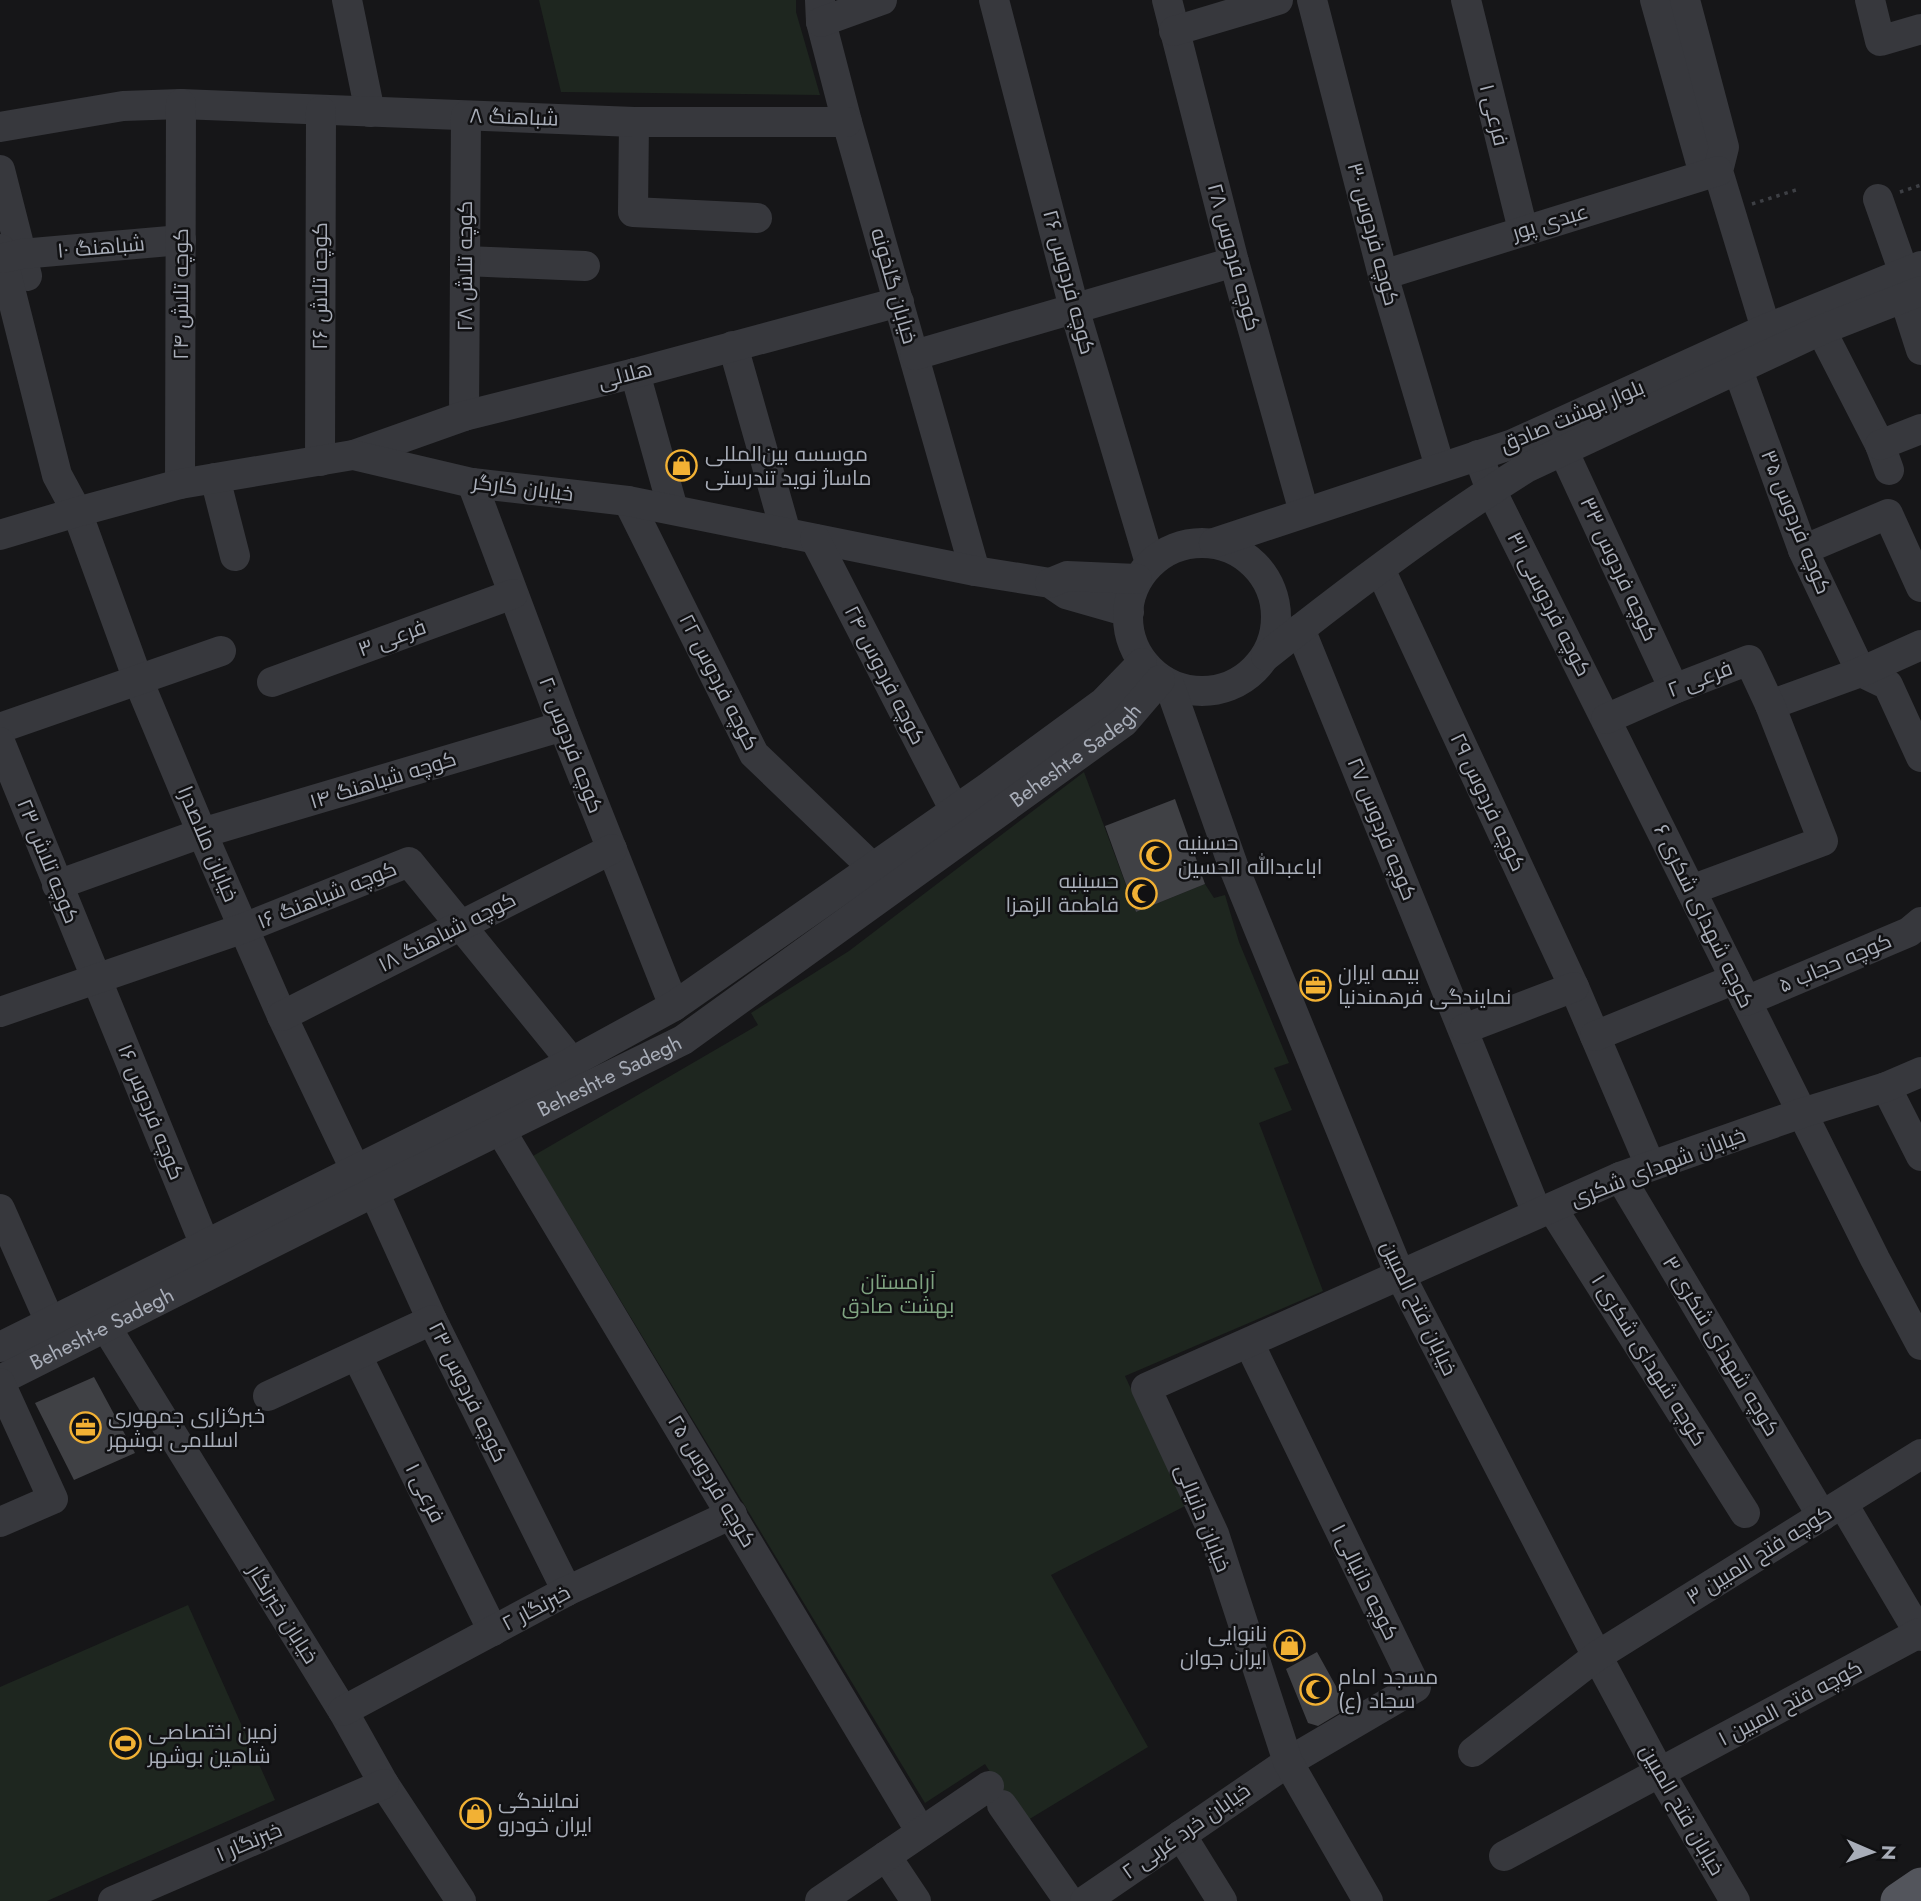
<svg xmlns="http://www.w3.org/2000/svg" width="1921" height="1901" viewBox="0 0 1921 1901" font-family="Jost,Cairo,sans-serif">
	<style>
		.green { fill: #1e261f }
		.building { fill: #404145 }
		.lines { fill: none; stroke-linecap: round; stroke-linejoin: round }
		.path { stroke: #3d3f44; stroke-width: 3.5; stroke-dasharray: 3.5 5; stroke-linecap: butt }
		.minor { stroke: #37383d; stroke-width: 30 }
		.major { stroke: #53555c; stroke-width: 37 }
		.labels { text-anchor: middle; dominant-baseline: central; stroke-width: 5; stroke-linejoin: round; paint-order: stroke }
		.street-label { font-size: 21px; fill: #a8adb8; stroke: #111113 }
		.poi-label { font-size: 21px; fill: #a8adb8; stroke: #111113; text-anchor: start }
		.park-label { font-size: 21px; fill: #7fa381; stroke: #111113 }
	</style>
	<rect width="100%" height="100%" fill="#161618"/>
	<path class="green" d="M539,0H796V12L820,95L561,92Z
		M1084,772L1136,912L1205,884L1214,898L1225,895L1239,942L1289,1063L1274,1068L1292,1110L1259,1123L1323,1291L1125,1376L1185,1506L1051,1575L1148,1747L1023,1823L985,1764L925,1803L533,1156L758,1025L751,1013L849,951Z
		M188,1605L275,1800L47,1901H0V1687Z"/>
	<path class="building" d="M1175,799L1205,884L1136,912L1105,826Z
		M94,1377L135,1453L74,1480L35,1403Z
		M1317,1652L1348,1708L1318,1726L1308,1723L1286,1669Z"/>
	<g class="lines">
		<path class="path" d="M1900,192L1921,185
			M1752,204L1799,189"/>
		<g class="minor">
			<path d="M347,0L370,112"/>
			<path d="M820,0L821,22L847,122L975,571"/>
			<path d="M994,0L1074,308L1150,563"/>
			<path d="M1167,0L1234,262L1304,512"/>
			<path d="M1312,0L1383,275L1440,467"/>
			<path d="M1466,0L1523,230"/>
			<path d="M1655,0L1700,160L1718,171"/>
			<path d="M1685,0L1724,147L1718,171L1766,329"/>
			<path d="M1870,0L1880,41L1921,29"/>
			<path d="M821,22L882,0"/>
			<path d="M1174,31L1278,0"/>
			<path d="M634,122L633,212L757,218"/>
			<path d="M0,127L123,106L181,104L634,122H847"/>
			<path d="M0,170L27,276"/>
			<path d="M1878,199L1904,273"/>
			<path d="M0,249L57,475L77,512L138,680L202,833L282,1016L355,1169"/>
			<path d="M4,258L21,254L181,240"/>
			<path d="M465,261L585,266"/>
			<path d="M1383,275L1718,171"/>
			<path d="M1904,297L1921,350"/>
			<path d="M1821,330L1880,445L1889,470"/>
			<path d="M733,346L786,533"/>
			<path d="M915,355L1234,262"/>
			<path d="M1738,370L1803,550L1861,672"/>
			<path d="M635,373L673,509"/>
			<path d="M464,416L466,116"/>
			<path d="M1880,445L1921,429"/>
			<path d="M1561,451L1569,463L1674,689"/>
			<path d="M354,455L464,416L635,373L899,302"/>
			<path d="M1478,455L1491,490L1875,1259L1921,1345"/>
			<path d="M320,461L321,111"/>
			<path d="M215,478L235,556"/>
			<path d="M472,483L563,726L674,1006"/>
			<path d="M180,484L181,104"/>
			<path d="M628,501L754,754L872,867"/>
			<path d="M0,535L77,512L180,484L353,455L472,483L628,501L975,571L1050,583L1066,594L1129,612"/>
			<path d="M815,539L955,811"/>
			<circle cx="1202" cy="617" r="74"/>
			<path d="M1214,543L1513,444L1766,329L1921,266"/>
			<path d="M1803,550L1888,514L1921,587"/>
			<path d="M1380,569L1574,987L1650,1165"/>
			<path d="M1050,583L1067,576L1137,579"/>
			<path d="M1300,629L1537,1213"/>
			<path d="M1266,656C1349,590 1436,524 1526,468L1821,330L1921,291"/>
			<path d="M1861,672L1888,685L1921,757"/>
			<path d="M272,682L513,594"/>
			<path d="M1169,684L1234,868L1400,1275L1597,1656L1660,1773L1735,1901"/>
			<path d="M1770,705L1861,672L1921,645"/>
			<path d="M1606,719L1674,689L1749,660L1770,705L1823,841L1691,890"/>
			<path d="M0,728L221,651"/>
			<path d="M0,742L205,1245"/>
			<path d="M57,885L202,833L563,726"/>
			<path d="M1746,1001L1909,932L1921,922"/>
			<path d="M0,1012L244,928L409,862L572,1062"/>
			<path d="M282,1016L612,849"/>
			<path d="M1464,1029L1574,987"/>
			<path d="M1595,1036L1735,979"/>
			<path d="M1886,1087L1921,1156"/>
			<path d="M501,1131L921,1832"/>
			<path d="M1620,1177L1822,1516"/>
			<path d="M374,1192L432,1320L567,1591"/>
			<path d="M1552,1208L1745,1513"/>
			<path d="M0,1209L50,1322"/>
			<path d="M106,1327L343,1711L384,1784L461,1901"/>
			<path d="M0,1347L572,1062L674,1006L987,788L1104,702L1142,663"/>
			<path d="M357,1356L493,1631"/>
			<path id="s1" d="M0,1380L374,1192L683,1040L1124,722L1160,680"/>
			<path d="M0,1383L53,1499L0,1522"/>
			<path d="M268,1396L432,1320"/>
			<path d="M1843,1504L1921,1636"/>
			<path d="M343,1711L567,1591L732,1514"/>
			<path d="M1473,1752L1597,1656L1921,1454"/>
			<path d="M1002,1805L1069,1901"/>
			<path d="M1181,1835L1222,1901"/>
			<path d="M886,1856L916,1901"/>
			<path d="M1504,1856L1919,1633"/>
			<path d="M113,1901L384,1784"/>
			<path d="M820,1901L989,1786"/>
			<path d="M1085,1901L1288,1762L1416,1687L1249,1343"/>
			<path d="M1368,1901L1288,1762L1214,1534L1146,1388L1620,1177L1802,1113L1886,1087L1921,1072"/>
		</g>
		<path class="major" d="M1899,1901L1921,1886"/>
	</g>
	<defs>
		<symbol id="shop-ring" viewBox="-11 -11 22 22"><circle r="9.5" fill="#111113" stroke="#f2b134" stroke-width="1.5"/><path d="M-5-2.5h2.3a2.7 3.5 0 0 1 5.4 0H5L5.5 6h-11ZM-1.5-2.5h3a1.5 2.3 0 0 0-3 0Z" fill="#f2b134"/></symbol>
		<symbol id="mosque-ring" viewBox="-11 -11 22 22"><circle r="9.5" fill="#111113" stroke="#f2b134" stroke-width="1.5"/><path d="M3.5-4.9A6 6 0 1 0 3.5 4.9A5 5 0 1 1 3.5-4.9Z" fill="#f2b134"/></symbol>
		<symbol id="office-ring" viewBox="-11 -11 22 22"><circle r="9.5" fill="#111113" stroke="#f2b134" stroke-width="1.5"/><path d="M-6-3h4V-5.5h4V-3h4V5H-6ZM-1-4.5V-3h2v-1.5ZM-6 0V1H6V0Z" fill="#f2b134"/></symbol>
		<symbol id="stadium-ring" viewBox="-11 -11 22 22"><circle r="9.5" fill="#111113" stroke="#f2b134" stroke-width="1.5"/><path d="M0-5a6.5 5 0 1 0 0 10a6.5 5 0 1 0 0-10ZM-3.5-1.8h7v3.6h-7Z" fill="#f2b134"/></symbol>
	</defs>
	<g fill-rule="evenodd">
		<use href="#shop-ring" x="664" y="448" width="35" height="35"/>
		<use href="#mosque-ring" x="1138" y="838" width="35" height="35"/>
		<use href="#mosque-ring" x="1124" y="876" width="35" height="35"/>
		<use href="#office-ring" x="1298" y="968" width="35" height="35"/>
		<use href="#office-ring" x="68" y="1410" width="35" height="35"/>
		<use href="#shop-ring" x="1272" y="1628" width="35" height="35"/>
		<use href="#mosque-ring" x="1298" y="1672" width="35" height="35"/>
		<use href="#stadium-ring" x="108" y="1726" width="35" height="35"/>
		<use href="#shop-ring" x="458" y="1796" width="35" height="35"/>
	</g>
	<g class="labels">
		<g class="street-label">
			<text transform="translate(1494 115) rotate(76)">فرعی ۱</text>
			<text transform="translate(514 117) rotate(2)">شباهنگ ۸</text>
			<text transform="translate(1550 222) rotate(-17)">عبدی پور</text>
			<text transform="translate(1373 234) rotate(75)">کوچه فردوس ۳۰</text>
			<text transform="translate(101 247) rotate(-5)">شباهنگ ۱۰</text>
			<text transform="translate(1234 257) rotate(75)">کوچه فردوس ۲۸</text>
			<text transform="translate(465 266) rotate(-90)">کوچه تلاش ۲۸</text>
			<text transform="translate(1069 282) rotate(75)">کوچه فردوس ۲۶</text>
			<text transform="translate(320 286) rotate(-90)">کوچه تلاش ۲۶</text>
			<text transform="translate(894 286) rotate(74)">خیابان گلخونه</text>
			<text transform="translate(181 294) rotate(-90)">کوچه تلاش ۲۴</text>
			<text transform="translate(625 375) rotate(-15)">هلالی</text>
			<text transform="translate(1572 416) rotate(-23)">بلوار بهشت صادق</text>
			<text transform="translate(523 488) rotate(7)">خیابان کارگر</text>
			<text transform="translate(1796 522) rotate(68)">کوچه فردوس ۳۵</text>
			<text transform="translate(1619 569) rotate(65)">کوچه فردوس ۳۳</text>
			<text transform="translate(1549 604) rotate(63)">کوچه فردوسی ۳۱</text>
			<text transform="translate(392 638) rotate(-20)">فرعی ۳</text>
			<text transform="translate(885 675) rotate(63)">کوچه فردوس ۲۴</text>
			<text transform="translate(1700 679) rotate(-21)">فرعی ۲</text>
			<text transform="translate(719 682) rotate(63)">کوچه فردوس ۲۲</text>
			<text transform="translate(571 745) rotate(69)">کوچه فردوس ۲۰</text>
			<text stroke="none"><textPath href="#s1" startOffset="1248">Behesht-e Sadegh</textPath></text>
			<text transform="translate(383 780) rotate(-17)">کوچه شباهنگ ۱۴</text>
			<text transform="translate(1488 802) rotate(65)">کوچه فردوس ۲۹</text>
			<text transform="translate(1382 829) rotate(68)">کوچه فردوس ۲۷</text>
			<text transform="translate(208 844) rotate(67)">خیابان ملاصدرا</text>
			<text transform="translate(48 861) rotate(68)">کوچه تلاش ۲۳</text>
			<text transform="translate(327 895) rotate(-22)">کوچه شباهنگ ۱۶</text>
			<text transform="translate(1704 916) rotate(64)">کوچه شهدای شکری ۶</text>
			<text transform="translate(447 932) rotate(-27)">کوچه شباهنگ ۱۸</text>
			<text transform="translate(1835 963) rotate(-23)">کوچه حجاب ۵</text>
			<text stroke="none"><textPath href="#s1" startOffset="681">Behesht-e Sadegh</textPath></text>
			<text transform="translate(151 1112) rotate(68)">کوچه فردوس ۱۶</text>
			<text transform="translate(1658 1167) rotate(-21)">خیابان شهدای شکری</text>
			<text transform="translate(1419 1308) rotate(64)">خیابان فتح المبین</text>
			<text stroke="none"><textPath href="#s1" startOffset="114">Behesht-e Sadegh</textPath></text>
			<text transform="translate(1721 1346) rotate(59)">کوچه شهدای شکری ۳</text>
			<text transform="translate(1649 1360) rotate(58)">کوچه شهدای شکری ۱</text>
			<text transform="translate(468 1392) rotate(64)">کوچه فردوس ۲۳</text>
			<text transform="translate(712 1481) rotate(59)">کوچه فردوس ۲۵</text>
			<text transform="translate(425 1493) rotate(64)">فرعی ۱</text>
			<text transform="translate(1203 1518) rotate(68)">خیابان دانیالی</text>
			<text transform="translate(1759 1555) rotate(-32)">کوچه فتح المبین ۳</text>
			<text transform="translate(1365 1582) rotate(64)">کوچه دانیالی ۱</text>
			<text transform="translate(536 1608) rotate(-28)">خبرنگار ۲</text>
			<text transform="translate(283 1614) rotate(58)">خیابان خبرنگار</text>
			<text transform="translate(1790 1703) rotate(-28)">کوچه فتح المبین ۱</text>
			<text transform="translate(1682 1810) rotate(60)">خیابان فتح المبین</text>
			<text transform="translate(1186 1831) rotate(-35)">خیابان خرد غربی ۲</text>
			<text transform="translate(249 1842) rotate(-23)">خبرنگار ۱</text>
		</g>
		<g class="poi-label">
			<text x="705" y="454">موسسه بین‌المللی<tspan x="705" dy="24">ماساژ نوید تندرستی</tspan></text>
			<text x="1178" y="843">حسینیه<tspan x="1178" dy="24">اباعبدالله الحسین</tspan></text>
			<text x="1119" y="881" text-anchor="end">حسینیه<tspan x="1119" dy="24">فاطمة الزهزا</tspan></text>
			<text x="1338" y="973">بیمه ایران<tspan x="1338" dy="24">نمایندگی فرهمندنیا</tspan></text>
			<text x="108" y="1416">خبرگزاری جمهوری<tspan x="108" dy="24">اسلامی بوشهر</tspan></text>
			<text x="1267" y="1634" text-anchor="end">نانوایی<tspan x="1267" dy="24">ایران جوان</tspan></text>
			<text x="1338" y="1677">مسجد امام<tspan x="1338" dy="24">سجاد (ع)</tspan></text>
			<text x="148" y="1732">زمین اختصاصی<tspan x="148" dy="24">شاهین بوشهر</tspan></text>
			<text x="498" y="1801">نمایندگی<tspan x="498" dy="24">ایران خودرو</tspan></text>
		</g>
		<g class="park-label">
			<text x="898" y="1282">آرامستان<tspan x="898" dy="24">بهشت صادق</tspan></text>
		</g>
	</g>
	<g transform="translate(1872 1852) rotate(92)" stroke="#111113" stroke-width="5" paint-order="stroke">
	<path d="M0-5L12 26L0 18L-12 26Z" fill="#a8adb8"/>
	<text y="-10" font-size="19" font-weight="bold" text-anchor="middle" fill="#a8adb8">N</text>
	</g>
</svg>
